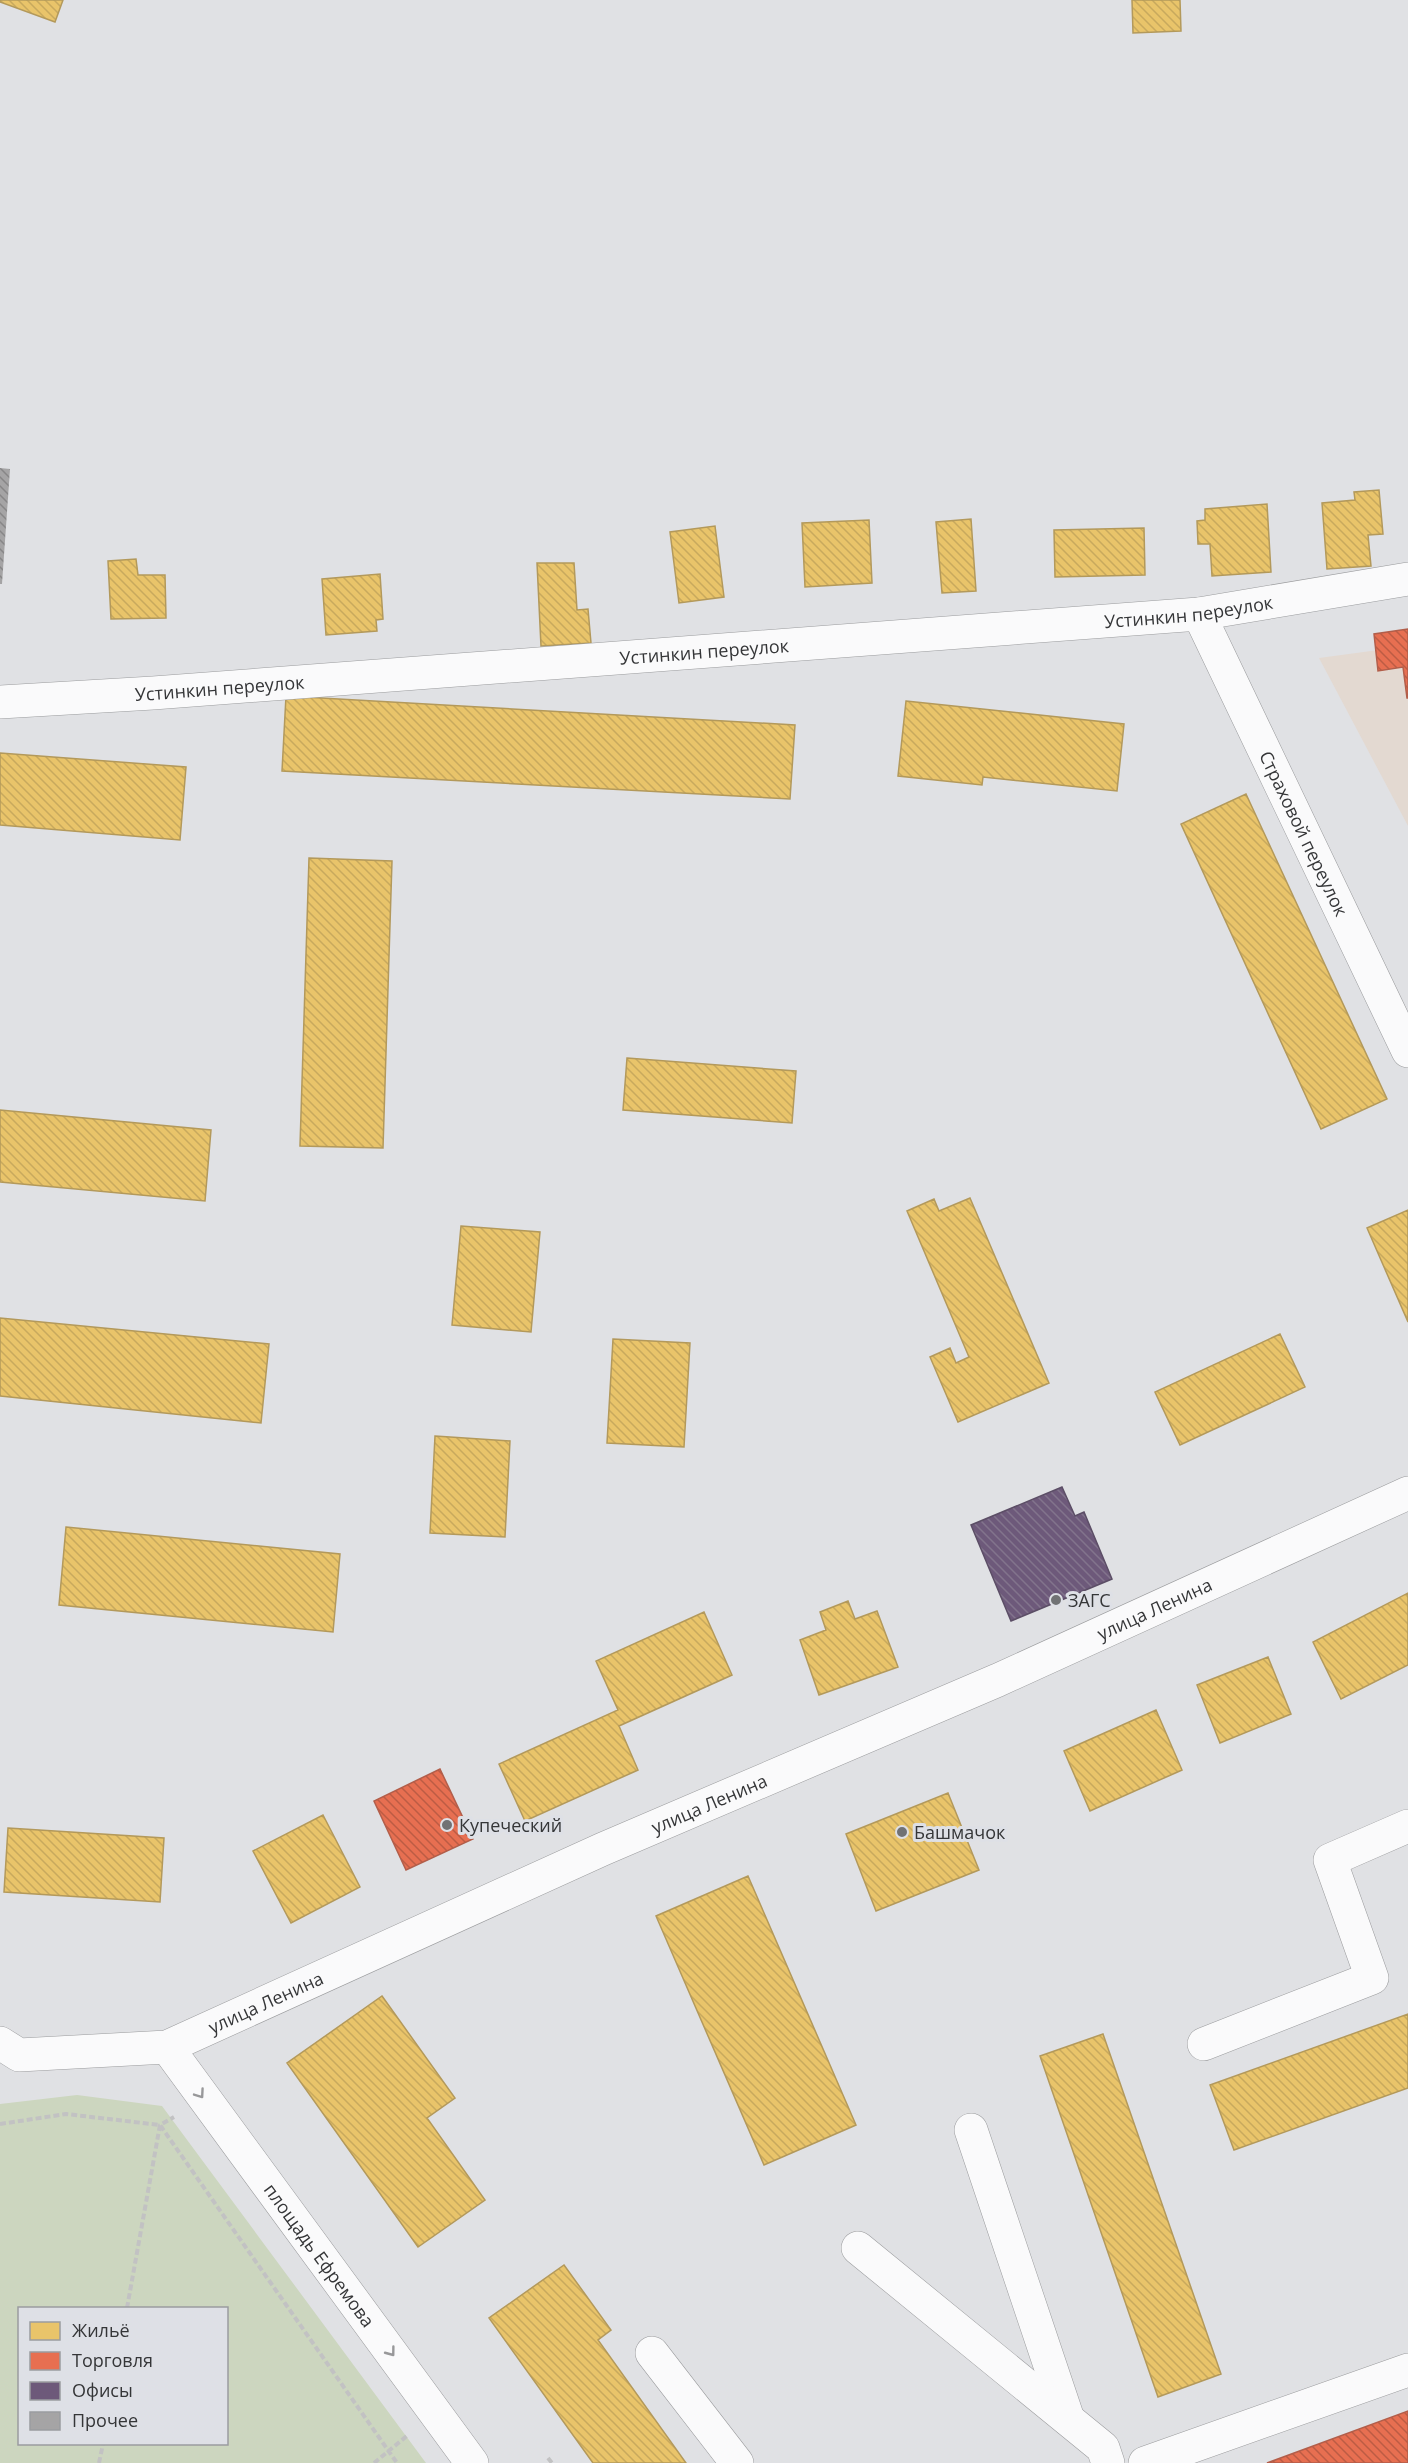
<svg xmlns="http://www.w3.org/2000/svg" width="1408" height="2463" viewBox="0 0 1408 2463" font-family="'Open Sans',sans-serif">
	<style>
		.commercial { fill: #e3d9d1 }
		.green { fill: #ccd6bf; fill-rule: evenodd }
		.homes { fill: url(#homes-back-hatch); stroke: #b3995b; stroke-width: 1.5 }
		.shops { fill: url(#shops-back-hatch); stroke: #b25e4a; stroke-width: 1.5 }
		.offices { fill: url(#offices-back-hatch); stroke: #5c4e66; stroke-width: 1.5 }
		.building { fill: url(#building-back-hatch) }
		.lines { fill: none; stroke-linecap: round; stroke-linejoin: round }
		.minor-casing { stroke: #9a9b9d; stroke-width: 34 }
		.path { stroke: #c2c2c3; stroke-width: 4; stroke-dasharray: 6 3; stroke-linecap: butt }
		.minor { stroke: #fafafb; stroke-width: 33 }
		.oneway { stroke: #98989a }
		.poi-dot { fill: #717274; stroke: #dee0e6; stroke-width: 2 }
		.labels { text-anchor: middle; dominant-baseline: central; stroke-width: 6; stroke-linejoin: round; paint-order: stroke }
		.street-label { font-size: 18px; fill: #353638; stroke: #dee0e6 }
		.poi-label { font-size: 18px; fill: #353638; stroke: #dee0e6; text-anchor: start }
	</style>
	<defs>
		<pattern id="homes-back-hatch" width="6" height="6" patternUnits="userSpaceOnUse" patternTransform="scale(1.5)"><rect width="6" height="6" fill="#e9c46a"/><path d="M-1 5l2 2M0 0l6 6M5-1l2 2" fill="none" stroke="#c8a95d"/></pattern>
		<pattern id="shops-back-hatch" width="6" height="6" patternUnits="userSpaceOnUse" patternTransform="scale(1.5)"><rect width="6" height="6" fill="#e76f51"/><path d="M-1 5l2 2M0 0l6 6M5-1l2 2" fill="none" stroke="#bc5c44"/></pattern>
		<pattern id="offices-back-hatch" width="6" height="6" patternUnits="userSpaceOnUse" patternTransform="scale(1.5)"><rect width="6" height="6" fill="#6d597a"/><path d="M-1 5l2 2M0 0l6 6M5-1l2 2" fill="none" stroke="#82748c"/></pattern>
		<pattern id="building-back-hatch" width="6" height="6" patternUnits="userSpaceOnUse" patternTransform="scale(1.5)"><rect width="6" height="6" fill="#a5a4a5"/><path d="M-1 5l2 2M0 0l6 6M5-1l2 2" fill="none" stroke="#878687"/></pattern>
	</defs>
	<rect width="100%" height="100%" fill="#e0e1e4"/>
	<path class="commercial" d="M1408,646V826L1319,658Z"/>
	<path class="green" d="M77,2095L162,2106L426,2463H0V2104ZM20,2308H226V2444H20Z"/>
	<path class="homes" d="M0,0H63L55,22L0,2Z
		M1132,0H1180L1181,31L1133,33Z
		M1379,490L1383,534L1368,535L1371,566L1327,569L1322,503L1355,500L1354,492Z
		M1267,504L1271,572L1212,576L1210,544H1198L1197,521L1205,520V509Z
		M971,519L976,591L942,593L936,522Z
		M869,520L872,583L805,587L802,523Z
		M715,526L724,597L679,603L670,532Z
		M1144,528L1145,575L1055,577L1054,530Z
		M136,559L138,575H165L166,618L111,619L108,561Z
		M537,563H574L577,610L588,609L591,643L541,646Z
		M380,574L383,619L376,620L377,631L326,635L322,579Z
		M286,696L795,725L790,799L282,771Z
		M906,701L1124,724L1117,791L983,777L982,785L898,776Z
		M0,753L186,767L180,840L0,825Z
		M1246,794L1387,1099L1321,1129L1181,824Z
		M309,858L392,861L383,1148L300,1146Z
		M627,1058L796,1071L792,1123L623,1110Z
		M0,1110L211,1130L205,1201L0,1182Z
		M970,1198L1049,1383L958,1422L930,1357L950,1348L956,1363L969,1357L907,1211L934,1199L939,1211Z
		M1408,1210V1322L1367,1228Z
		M461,1226L540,1232L531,1332L452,1325Z
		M0,1318L269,1344L261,1423L0,1396Z
		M1280,1334L1305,1387L1180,1445L1155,1392Z
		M613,1339L690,1343L684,1447L607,1443Z
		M435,1436L510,1441L505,1537L430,1533Z
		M66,1527L340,1554L333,1632L59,1605Z
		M1408,1593V1665L1341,1699L1313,1642Z
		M848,1601L855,1619L877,1611L898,1667L819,1695L800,1640L826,1630L820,1612Z
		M704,1612L732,1675L619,1726L638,1770L525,1821L499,1764L618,1710L596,1661Z
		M1268,1657L1291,1714L1220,1743L1197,1685Z
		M1156,1710L1182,1770L1090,1811L1064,1751Z
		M948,1793L979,1870L876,1911L846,1834Z
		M323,1815L360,1887L291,1923L253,1851Z
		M8,1828L164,1838L160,1902L4,1892Z
		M748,1876L856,2125L764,2165L656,1916Z
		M382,1996L455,2098L427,2118L485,2200L418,2247L287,2063Z
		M1408,2014V2088L1234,2150L1210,2085Z
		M1103,2034L1221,2374L1158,2397L1040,2056Z
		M564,2265L611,2330L598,2340L686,2463H593L489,2318Z"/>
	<path class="shops" d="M1408,629V698H1407L1403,667L1378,671L1374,634Z
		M440,1769L473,1839L406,1870L374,1801Z
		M1408,2411V2463H1267Z"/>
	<path class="offices" d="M1062,1487L1075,1516L1084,1512L1112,1579L1011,1621L971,1525Z"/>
	<path class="building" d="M0,468L10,469L2,584H0Z"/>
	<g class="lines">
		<defs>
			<g id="minor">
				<path id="s1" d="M1199,614L1408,1051"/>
				<path id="s2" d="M0,702L153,693L1199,614L1408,579"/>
				<path id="s3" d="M0,2043L19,2055L167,2047L603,1849L998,1680L1408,1493"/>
				<path d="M1204,2044L1372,1978L1330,1860L1408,1826"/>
				<path id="s4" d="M167,2047L472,2463"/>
				<path d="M971,2130L1068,2419"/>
				<path d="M858,2248L1103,2448L1108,2463"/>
				<path d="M652,2353L737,2463"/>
				<path d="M1145,2463L1408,2370"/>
			</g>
		</defs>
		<use href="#minor" class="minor-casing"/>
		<path class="path" d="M0,2124L66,2114L160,2125L397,2463
			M127,2308L160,2125L174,2117
			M548,2458L552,2463
			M99,2463L103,2444
			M374,2463L408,2435"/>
		<use href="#minor" class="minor"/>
	</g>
	<defs><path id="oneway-chevron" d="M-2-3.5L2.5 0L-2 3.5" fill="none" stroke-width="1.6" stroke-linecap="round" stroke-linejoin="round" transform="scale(1.5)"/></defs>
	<g class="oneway">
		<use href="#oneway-chevron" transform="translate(200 2094) rotate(55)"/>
		<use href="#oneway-chevron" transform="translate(391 2352) rotate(53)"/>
	</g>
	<g class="poi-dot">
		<circle cx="1056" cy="1600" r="6"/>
		<circle cx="447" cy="1825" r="6"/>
		<circle cx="902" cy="1832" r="6"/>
	</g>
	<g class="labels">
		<g class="street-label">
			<text stroke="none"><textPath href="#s2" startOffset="1192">Устинкин переулок</textPath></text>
			<text stroke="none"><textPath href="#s2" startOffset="706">Устинкин переулок</textPath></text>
			<text stroke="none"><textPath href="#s2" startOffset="220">Устинкин переулок</textPath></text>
			<text stroke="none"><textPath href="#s1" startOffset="243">Страховой переулок</textPath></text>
			<text stroke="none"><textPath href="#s3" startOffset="1251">улица Ленина</textPath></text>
			<text stroke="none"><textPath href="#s3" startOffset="765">улица Ленина</textPath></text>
			<text stroke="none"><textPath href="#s3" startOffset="279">улица Ленина</textPath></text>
			<text stroke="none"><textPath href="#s4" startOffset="258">площадь Ефремова</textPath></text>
		</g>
		<g class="poi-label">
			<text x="1068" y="1600">ЗАГС</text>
			<text x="459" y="1825">Купеческий</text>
			<text x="914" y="1832">Башмачок</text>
		</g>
	</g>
	<rect x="18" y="2307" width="210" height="138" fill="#dee0e6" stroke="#9a9ca0" stroke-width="1.5"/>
	<rect x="30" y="2322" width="30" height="18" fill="#e9c46a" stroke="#9a9ca0" stroke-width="1.5"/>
	<text x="72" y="2337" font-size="18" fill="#353638">Жильё</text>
	<rect x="30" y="2352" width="30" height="18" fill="#e76f51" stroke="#9a9ca0" stroke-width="1.5"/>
	<text x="72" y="2367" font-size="18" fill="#353638">Торговля</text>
	<rect x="30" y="2382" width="30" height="18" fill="#6d597a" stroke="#9a9ca0" stroke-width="1.5"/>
	<text x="72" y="2397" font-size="18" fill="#353638">Офисы</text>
	<rect x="30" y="2412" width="30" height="18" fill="#a5a4a5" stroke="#9a9ca0" stroke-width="1.5"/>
	<text x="72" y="2427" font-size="18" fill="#353638">Прочее</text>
</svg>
